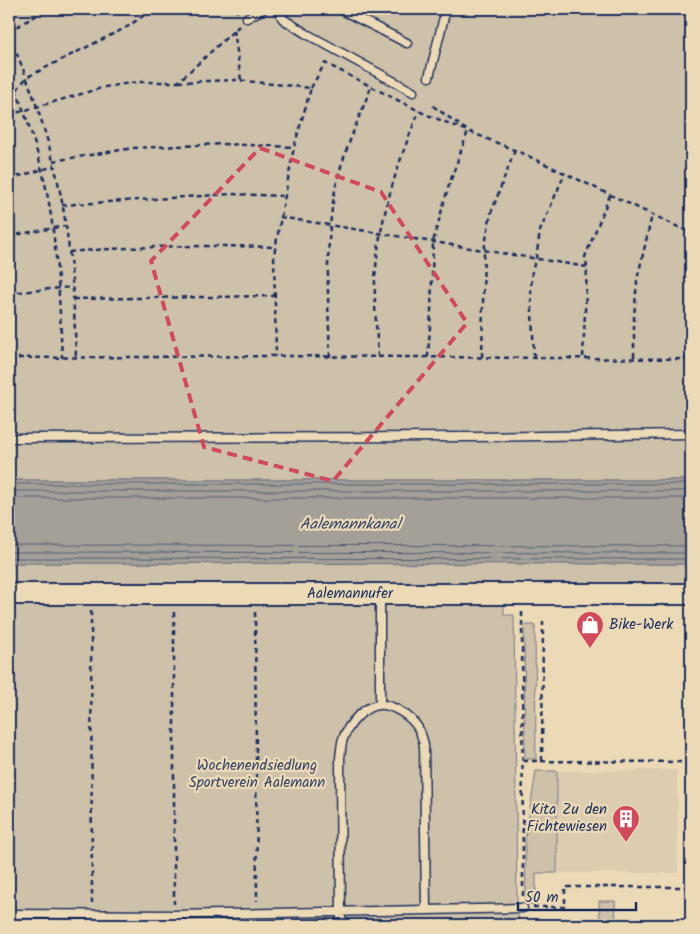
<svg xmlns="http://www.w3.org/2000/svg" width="700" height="934" viewBox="0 0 700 934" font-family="Kalam,sans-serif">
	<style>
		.built { fill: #dccdb0 }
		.green { fill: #cec1aa; stroke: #747884 }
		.water { fill: #a4a098; stroke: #6d7381 }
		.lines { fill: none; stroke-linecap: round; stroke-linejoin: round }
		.shore { stroke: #525c75; stroke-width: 1 }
		.service-casing { stroke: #1b2f5e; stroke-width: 11 }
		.tertiary-casing { stroke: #1b2f5e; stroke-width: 24 }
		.path { stroke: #1b2f5e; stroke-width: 2.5; stroke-dasharray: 5 4; stroke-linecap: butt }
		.service { stroke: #ecdab7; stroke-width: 8 }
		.tertiary { stroke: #ecdab7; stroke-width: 20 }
		.marked { fill: none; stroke: #d1495b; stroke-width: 4; stroke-dasharray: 10 6; stroke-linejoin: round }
		.labels { text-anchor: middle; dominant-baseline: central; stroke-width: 4.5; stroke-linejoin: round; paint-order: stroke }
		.street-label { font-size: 15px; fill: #1b2f5e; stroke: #ecdab7 }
		.poi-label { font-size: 15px; fill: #1b2f5e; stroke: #ecdab7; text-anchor: start }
		.park-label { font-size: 15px; fill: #364569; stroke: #ecdab7 }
		.water-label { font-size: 16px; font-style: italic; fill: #36466a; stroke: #ecdab7 }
	</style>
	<rect width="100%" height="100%" fill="#ecdab7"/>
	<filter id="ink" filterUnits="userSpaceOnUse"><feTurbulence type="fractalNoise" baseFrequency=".02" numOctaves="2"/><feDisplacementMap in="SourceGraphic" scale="10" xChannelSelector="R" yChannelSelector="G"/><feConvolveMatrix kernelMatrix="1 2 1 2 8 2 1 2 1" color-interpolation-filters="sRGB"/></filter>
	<g filter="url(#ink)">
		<path class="built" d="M677,770L678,873H557V771Z"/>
		<path class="green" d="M9,9H691V480H9Z
			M9,563L691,564V594H9Z
			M9,601L504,603V615H514L517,904H505V910H518L519,925H9Z
			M524,625H535L536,759H525Z
			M536,771H557V873H536V904H526L525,841Z
			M599,901H615L616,925H600Z"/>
		<path class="water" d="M9,480H691V564L9,563Z"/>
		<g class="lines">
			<path class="shore" d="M9,484H691
				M9,491H691
				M9,498H691
				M9,545L691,546
				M9,552L691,553
				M9,558L691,559"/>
			<defs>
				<path id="service" d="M277,9L283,19L305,33L413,92
					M340,9L407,43
					M247,18L263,9
					M429,77L446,9
					M9,438L473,437L691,434
					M380,594V704
					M9,914L174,915L523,908
					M341,925L340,758C341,752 341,744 343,739C346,730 352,722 358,716C374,701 386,702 403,713C416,722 421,730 424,745L426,910"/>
				<path id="tertiary" d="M9,594H691"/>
			</defs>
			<use href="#service" class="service-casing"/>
			<use href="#tertiary" class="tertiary-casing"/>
			<path class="path" d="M234,9L239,13
				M234,30L241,80
				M9,31L48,9
				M9,36C28,78 43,121 54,165C70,228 74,294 76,359
				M9,73C28,119 44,167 51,216C58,263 60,310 62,358
				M178,82L236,80L311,88L294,147L274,255L276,356
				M311,88L325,63L425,114L468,131L448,188L433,242L431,311L428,357
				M9,94L16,91L27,77L127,27L153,9
				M433,106L468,131L524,154L691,233
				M9,115L105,87L137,82H178L239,26
				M53,161L133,148L224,144L294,147
				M9,179L55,166
				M62,205L231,194L284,196
				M280,217L587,267
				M9,236L65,226
				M69,252C138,246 206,245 275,247
				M9,293L72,287
				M73,299L274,296
				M330,357C328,303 325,249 334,196C340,160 358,121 371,87
				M378,357C377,332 374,306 375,281C378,221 397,165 419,111
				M482,357L484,250L491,213L515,150
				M534,357L531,290L532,270L536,259L540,231L565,173
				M583,357L587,267L585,257L610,195
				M634,357V317L637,280L652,215
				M9,358L276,356L689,359
				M91,611L92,903
				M174,612V904
				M255,612L257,901
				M522,612L523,896
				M523,761L691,762
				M542,761L543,620
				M10,902L11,610
				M533,907H565V887H691"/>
			<use href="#service" class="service"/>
			<use href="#tertiary" class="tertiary"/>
		</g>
	</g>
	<path class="marked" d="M260,148L381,192L467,323L333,481L204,447L151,261Z"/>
	<defs>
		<symbol id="shop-pin" viewBox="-11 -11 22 30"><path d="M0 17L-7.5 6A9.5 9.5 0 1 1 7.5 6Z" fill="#d1495b" stroke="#ecdab7"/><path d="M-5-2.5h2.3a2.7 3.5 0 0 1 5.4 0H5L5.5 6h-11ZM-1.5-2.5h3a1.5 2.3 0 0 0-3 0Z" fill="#fff"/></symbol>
		<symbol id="building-pin" viewBox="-11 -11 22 30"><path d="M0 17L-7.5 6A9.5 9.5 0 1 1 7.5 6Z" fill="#d1495b" stroke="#ecdab7"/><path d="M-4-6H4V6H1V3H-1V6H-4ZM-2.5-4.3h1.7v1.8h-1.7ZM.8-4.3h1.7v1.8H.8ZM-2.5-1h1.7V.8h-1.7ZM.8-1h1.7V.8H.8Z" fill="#fff"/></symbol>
	</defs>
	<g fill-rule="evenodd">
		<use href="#shop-pin" x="574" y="609" width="32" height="43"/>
		<use href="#building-pin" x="610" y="803" width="32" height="43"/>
	</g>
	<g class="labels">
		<g class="street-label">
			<text x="350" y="594">Aalemannufer</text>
		</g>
		<g class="poi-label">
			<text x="609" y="625">Bike-Werk</text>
			<text x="607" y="810" text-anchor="end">Kita Zu den<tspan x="607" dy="17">Fichtewiesen</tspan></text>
		</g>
		<g class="park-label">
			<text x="257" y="766">Wochenendsiedlung<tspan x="257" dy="17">Sportverein Aalemann</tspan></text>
		</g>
		<g class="water-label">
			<text x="350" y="524">Aalemannkanal</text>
		</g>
	</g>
	<rect width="700" height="934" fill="none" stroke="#ecdab7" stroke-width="30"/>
	<rect x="15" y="15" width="670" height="904" fill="none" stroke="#1b2f5e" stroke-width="2" filter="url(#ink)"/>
	<path d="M518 902v8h118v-8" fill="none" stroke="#1b2f5e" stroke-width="2.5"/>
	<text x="525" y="902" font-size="15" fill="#1b2f5e" stroke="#ecdab7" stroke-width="4" paint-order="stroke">50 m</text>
</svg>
